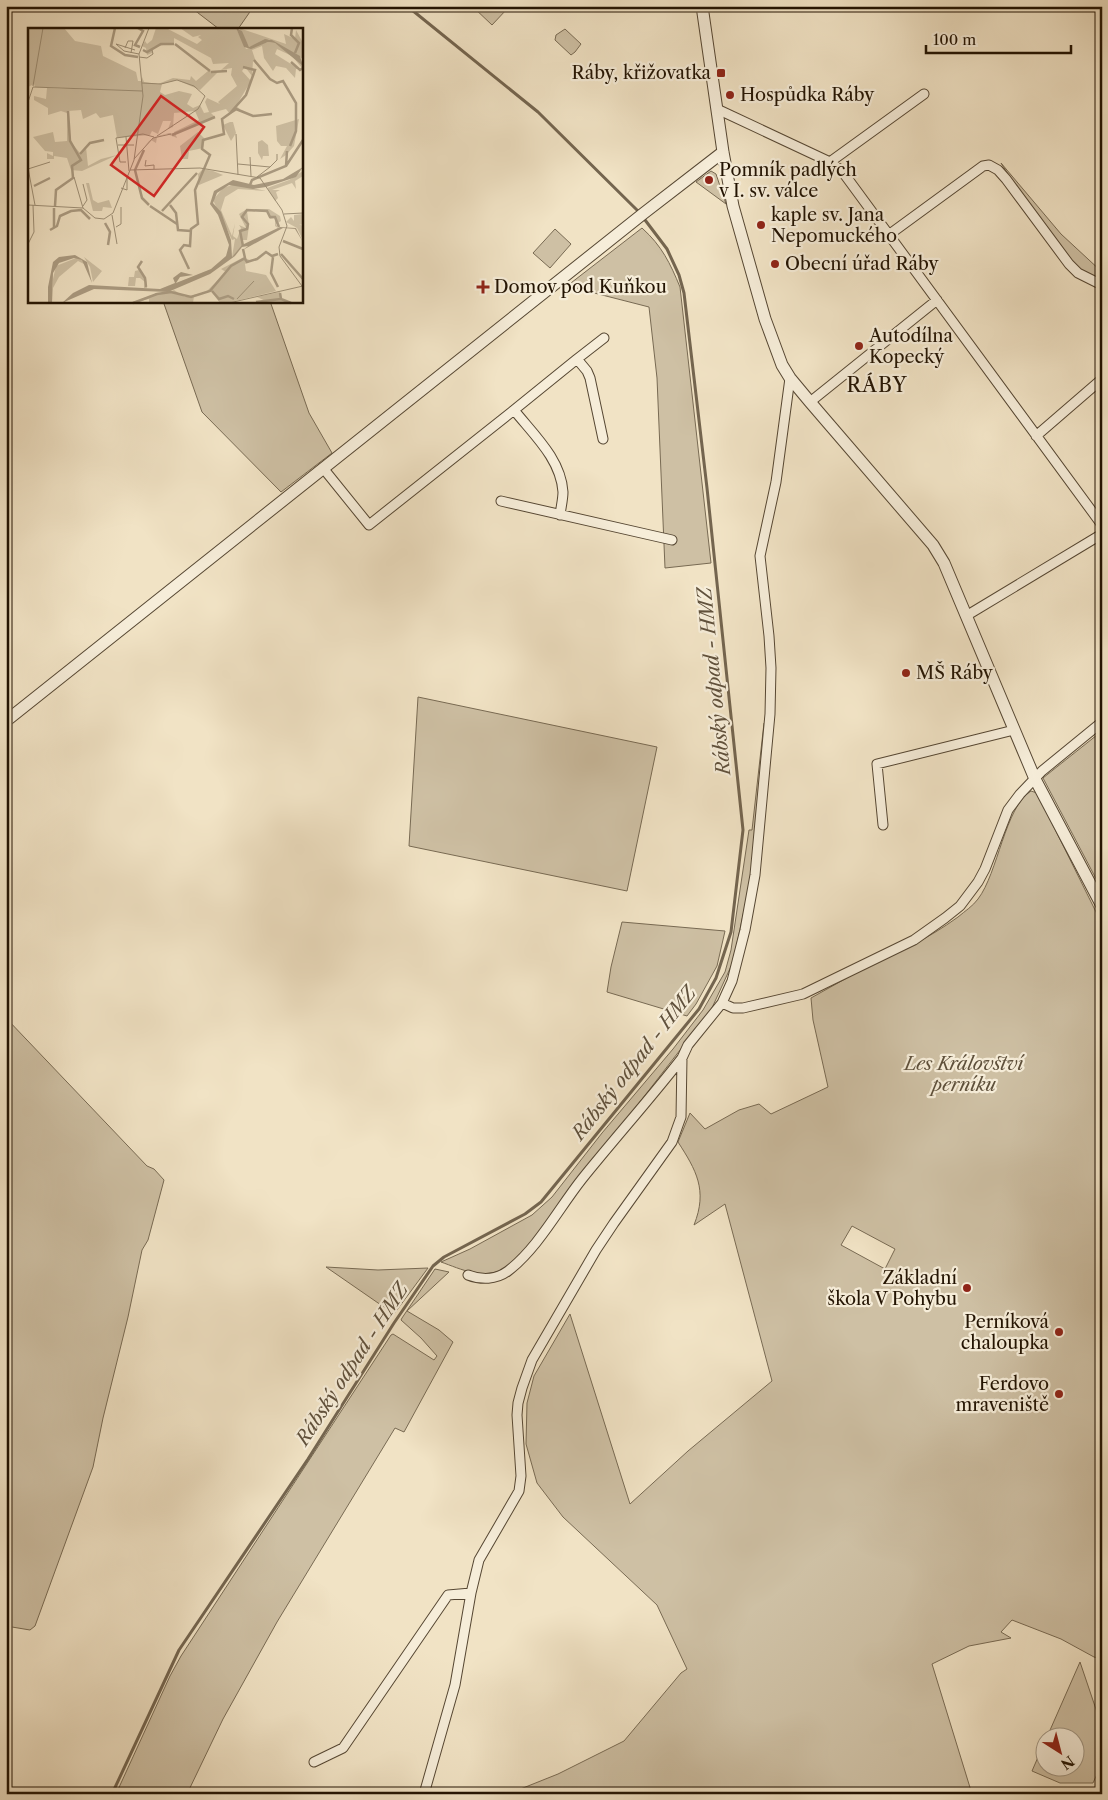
<svg xmlns="http://www.w3.org/2000/svg" width="1108" height="1800" viewBox="0 0 1108 1800" font-family="'Libre Caslon Text',serif">
	<style>
		.green { fill: #cec0a4; stroke: #786a53; fill-rule: evenodd }
		.lines { fill: none; stroke-linecap: round; stroke-linejoin: round }
		.stream { stroke: #74654f; stroke-width: 3 }
		.minor-casing { stroke: #564733; stroke-width: 11 }
		.tertiary-casing { stroke: #564733; stroke-width: 13 }
		.minor { stroke: #f6edd9; stroke-width: 9 }
		.tertiary { stroke: #f6edd9; stroke-width: 11 }
		.poi-dot { fill: #8f2418; stroke: #f6edd9; stroke-width: 2 }
		.labels { text-anchor: middle; dominant-baseline: central; stroke-width: 4.5; stroke-linejoin: round; paint-order: stroke }
		.poi-label { font-size: 18px; fill: #221302; stroke: #f6edd9; text-anchor: start }
		.park-label { font-size: 18px; font-style: italic; fill: #5e503b; stroke: #f6edd9 }
		.water-label { font-size: 19px; font-style: italic; fill: #60513c; stroke: #f6edd9 }
		.quarter-label { font-size: 20px; letter-spacing: 1px; fill: #221302; stroke: #f6edd9 }
		.inset-river { fill: none; stroke: #ab9c83; stroke-width: 2.5 }
		.inset-road { fill: none; stroke: #9e9077; stroke-width: 1 }
		.view { fill: #d62828; fill-opacity: 0.15; stroke: #d62828; stroke-width: 2.5 }
		.inset-edge { fill: none; stroke: #221302; stroke-width: 2.5 }
	</style>
	<rect width="100%" height="100%" fill="#f1e3c5"/>
	<filter id="stains"><feTurbulence type="fractalNoise" baseFrequency=".004" numOctaves="4"/><feColorMatrix values="0 0 0 0 .2 0 0 0 0 .09 0 0 0 0 .02 0 0 0 .5 -.17"/></filter>
	<radialGradient id="worn" r=".72"><stop offset=".6" stop-color="#630" stop-opacity="0"/><stop offset="1" stop-color="#630" stop-opacity=".3"/></radialGradient>
	<path class="green" d="M189,6H254L238,29H219Z
		M472,6H504L507,9L492,25Z
		M565,29L581,44L575,52L571,55L555,40L556,35Z
		M1001,163L1061,234L1102,272V282L1078,269L1016,187Z
		M711,171L716,174L726,204L696,182Z
		M642,228C662,246 670,263 680,287L711,563L665,568L657,378L649,307L567,286Z
		M555,229L571,244L550,268L533,253Z
		M163,301H270L309,413L332,453L281,492L202,412Z
		M418,697L657,747L627,891L409,846Z
		M764,723L766,725L754,864L733,962L711,1010L523,1253C517,1258 512,1264 505,1268C484,1281 461,1269 441,1262L470,1249L532,1215L552,1197L602,1133L673,1049L703,1010L725,972L731,950L749,830H752Z
		M1102,731V890L1043,778Z
		M1031,791L1037,793L1102,924V1659L1094,1657L1061,1639L1012,1620L1001,1632L1011,1638L969,1646L932,1664L972,1794H828L819,1789L808,1791L805,1794H508L558,1774L624,1741L681,1673L687,1669L657,1605L563,1517L537,1483L526,1444L527,1403L534,1376L570,1314L630,1504L688,1451L772,1381L725,1204L694,1225C708,1190 696,1170 678,1142L690,1113L705,1129L739,1110L759,1104L771,1114L828,1087L813,1020L811,998C828,989 844,979 861,970C895,954 928,939 958,917C965,911 973,906 978,899C998,873 1005,807 1031,791ZM852,1226L895,1249L885,1269L841,1245Z
		M622,922L725,931L717,966L696,1004L687,1016L607,992L611,967Z
		M6,1018L147,1166L154,1169L164,1180L148,1240L142,1250L128,1317L103,1418L93,1467L35,1626L30,1630L6,1626Z
		M326,1267L378,1270L428,1268L394,1314Z
		M435,1269L449,1272L407,1311L439,1330L453,1342L404,1432L395,1428L277,1622L223,1719L187,1794H116L170,1676L181,1656L391,1335L393,1334L434,1360L437,1356L421,1338L401,1320L402,1318Z
		M1080,1662L1102,1727V1763L1093,1783H1060L1032,1771L1045,1741L1046,1768H1076V1738L1047,1737Z"/>
	<g class="lines">
		<path class="stream" d="M112,1794L179,1650L308,1459L394,1323L433,1266L444,1257L525,1214L541,1202L699,1009L716,978L731,932L743,830L707,488L684,293L679,275L667,249L639,212L538,112L407,6"/>
		<defs>
			<path id="minor" d="M717,109L830,162L842,171L1102,525
				M830,162L924,94
				M890,234L983,166L989,165L998,170L1006,179L1069,264L1078,273L1102,285
				M577,359L604,338
				M810,402L937,300
				M514,410L577,359L587,371L590,378L603,439
				M1036,436L1102,379
				M323,468L369,525L514,410C533,434 561,459 563,492C563,499 561,507 560,515
				M501,501L672,540
				M966,616L1102,534
				M883,825L877,764L1014,730
				M722,1003L733,1008H743L803,994L914,940L945,918L960,906L978,882L985,869L1008,810L1020,794L1042,771L1102,722
				M468,1275C481,1280 496,1280 508,1271C538,1248 559,1208 582,1179C615,1138 650,1099 682,1058L688,1045L722,1003L732,981L745,930L755,875L770,714L771,668L769,636L760,556L776,482L790,378
				M314,1762L343,1748L448,1595L471,1593
				M424,1794L455,1685L471,1593L479,1560L519,1491L521,1476L517,1415L518,1403L522,1388L532,1360L596,1250L614,1223L672,1142L681,1117L682,1058"/>
			<path id="tertiary" d="M702,6L723,152L733,206L765,319L782,365L790,378L810,402L933,545L944,563L1035,779L1102,906
				M6,721L644,213L723,152"/>
		</defs>
		<use href="#minor" class="minor-casing"/>
		<use href="#tertiary" class="tertiary-casing"/>
		<use href="#minor" class="minor"/>
		<use href="#tertiary" class="tertiary"/>
	</g>
	<g class="poi-dot">
		<rect x="716" y="68" width="10" height="10" rx="2.5"/>
		<circle cx="730" cy="95" r="5"/>
		<circle cx="709" cy="180" r="5"/>
		<circle cx="761" cy="225" r="5"/>
		<circle cx="775" cy="264" r="5"/>
		<path d="M480.5 279.5h5v5h5v5h-5v5h-5v-5h-5v-5h5z"/>
		<circle cx="859" cy="346" r="5"/>
		<circle cx="906" cy="673" r="5"/>
		<circle cx="967" cy="1288" r="5"/>
		<circle cx="1059" cy="1332" r="5"/>
		<circle cx="1059" cy="1394" r="5"/>
	</g>
	<g class="labels">
		<g class="poi-label">
			<text x="711" y="73" text-anchor="end">Ráby, křižovatka</text>
			<text x="740" y="95">Hospůdka Ráby</text>
			<text x="719" y="170">Pomník padlých<tspan x="719" dy="21">v I. sv. válce</tspan></text>
			<text x="771" y="215">kaple sv. Jana<tspan x="771" dy="21">Nepomuckého</tspan></text>
			<text x="785" y="264">Obecní úřad Ráby</text>
			<text x="494" y="287">Domov pod Kuňkou</text>
			<text x="869" y="336">Autodílna<tspan x="869" dy="21">Kopecký</tspan></text>
			<text x="916" y="673">MŠ Ráby</text>
			<text x="957" y="1278" text-anchor="end">Základní<tspan x="957" dy="21">škola V Pohybu</tspan></text>
			<text x="1049" y="1322" text-anchor="end">Perníková<tspan x="1049" dy="21">chaloupka</tspan></text>
			<text x="1049" y="1384" text-anchor="end">Ferdovo<tspan x="1049" dy="21">mraveniště</tspan></text>
		</g>
		<g class="park-label">
			<text x="964" y="1064">Les Království<tspan x="964" dy="21">perníku</tspan></text>
		</g>
		<g class="water-label">
			<text transform="translate(714 681) rotate(-96)">Rábský odpad - HMZ</text>
			<text transform="translate(634 1063) rotate(-52)">Rábský odpad - HMZ</text>
			<text transform="translate(352 1364) rotate(-57)">Rábský odpad - HMZ</text>
		</g>
		<g class="quarter-label">
			<text x="877" y="385">RÁBY</text>
		</g>
	</g>
	<g transform="translate(28 28)">
		<rect width="275" height="275" fill="#f1e3c5"/>
		<path d="M0,0H36L47,13L73,18L75,28L108,44L110,53H114V49L116,54L130,56L145,50L162,52L163,48L168,53L180,43H191L172,62L149,52L134,56L132,64L137,67L151,63L164,66L159,76L165,80L172,77L176,85L181,84L177,74L179,70L192,76L190,74L209,58L203,47L204,40L193,42L201,35L185,36L183,30L146,10V15L125,19L124,25L119,27L118,20L114,18L117,13L119,16L124,12L128,0H138L169,16L174,12L170,9L173,7L165,9L152,0H208L218,21L240,14L247,15L274,34L275,41H268L267,50L258,40L248,38L245,43L236,30L234,18L224,22L229,37L248,56L225,33L224,48L217,39L214,43L223,53L208,78L212,81L202,86L198,81L183,85L187,89L147,105L149,110L139,106L129,109L128,115L123,112L116,119L121,113L127,109L141,105L146,106V104L171,92L167,83L146,85L145,99L140,101L143,93H135L130,106L124,103L122,107L89,110L85,87L72,90L68,85L55,91L53,82L40,83L42,113L52,125L58,119L60,138L73,131L89,127L54,143L43,142L39,130L26,128V131H19V125L25,128V124L17,123L5,109L25,104L27,114L39,113V85L33,83L20,87V80L6,72V68L18,71L19,60L74,62L7,59L6,56L0,59ZM249,21L264,28L274,40L271,41L247,26ZM211,0L258,16L256,6L267,11L268,2L275,15V31L241,11L221,19ZM271,91L266,118L259,126L260,131L258,127L252,131L259,118H253L249,113L248,98ZM202,94H205L208,105L203,113L195,97ZM170,104L177,111L175,120L161,123L160,131H154L152,118ZM234,112L240,117L241,128H235L234,132L230,125V114ZM175,141L185,143L195,147L171,157L170,146ZM275,143V148L267,153L268,161L264,155L244,162H252L248,164L250,170L247,173L239,160L261,152ZM58,155H61L65,172L70,175L81,172L84,180L75,179L74,183H65ZM207,156L238,163L210,161L197,169L193,182L204,208L207,195L205,208L209,211L213,200L211,197L218,200L211,186L219,181H241L252,188L253,193L248,196L250,200L247,198V190L242,191L239,184L219,183L221,198L219,212H213L215,217L204,229L207,211L204,212L185,172L195,160ZM275,186V197L271,196L275,198V212L269,200L258,194L263,189L266,193V187ZM56,229L74,243L65,254L62,239ZM216,229L223,233L217,236L218,243L238,247L248,263L199,275H192L183,263L166,268L165,275H121V271L103,275L124,267L115,264L127,268V265H147L144,263L146,262L157,269L178,264L198,244L193,241ZM48,230L55,232L58,237L50,233L31,249L25,260L24,275L25,251L28,238ZM111,242L118,250L119,260H116L117,254L112,250H108L107,258H100L101,249H106L107,243ZM252,264L253,271L263,275H242L229,269Z" fill="#cec0a4" fill-rule="evenodd"/>
		<path d="M208,0L214,3L221,19L237,11L244,12L272,28L275,38L247,15L240,14L223,21L216,19ZM275,139L268,149L238,159L225,161L201,157L189,165L185,175L193,184L203,212L204,229L214,217L252,199L268,200L275,214L267,201L255,200L215,222L220,218L214,219L207,228L182,246L140,264L66,261L34,275L45,265L61,257L132,261L147,255L145,250L153,244L165,247L152,249L148,255L183,241L198,228L201,217L190,187L182,176L186,163L205,152L226,157L255,151ZM47,227L59,234L64,255L54,232L46,230L31,235L25,245L24,275H20V259L25,234L31,229Z" fill="#ab9c83"/>
		<path class="inset-river" d="M87,0L83,18L97,27L110,29M110,0L115,3L107,17L112,19M264,0L263,7L271,15L267,25M147,16L182,43M115,22L119,24L133,16H146M226,32L242,51L249,55L255,53L268,75V103L262,118M263,34L272,42L275,40M183,44L199,43M203,84L218,67L227,42L215,39M144,107L187,89M116,122L107,142L114,170L121,177M52,126L62,115L76,112M258,138L275,112M222,157L224,152L258,138L259,123M6,158L22,150M142,177L148,185L150,202L163,203M27,178L28,162L45,150L44,138L53,132L42,113L40,83M122,178L149,196M134,183L169,145M77,195L82,204L80,217M26,200V180M22,202L29,198L32,188L43,183L53,182L62,191M255,213L275,221M215,218L212,203L219,201L220,196L214,189L219,182L239,183L242,189H247L251,199M253,226L275,251M245,229L243,245L250,259M217,231L219,234L229,231L238,224L244,228L250,226M114,233L110,239L117,250L118,259M161,241L152,222L156,217L162,218L163,201L170,196L167,162L182,127L174,121L175,112L196,106L194,91L208,81L225,88L244,86M184,263L191,271L200,268L206,271M252,265L253,271L263,275M228,274L253,271M105,275L129,266L143,264L163,269L182,263L203,238L217,230L215,221"/>
		<path class="inset-road" d="M97,20L100,13H105L103,25M107,22L88,16L96,23L111,26M111,29L119,30L125,26L124,22M114,55L133,56L149,52L166,58L177,68L170,81L129,108M5,58L15,0M5,59L114,63M0,74L5,59M208,106L210,147M98,109L101,143M90,117H106M222,129L223,148M106,131L125,110L143,106M118,132L117,138L126,137V141M98,134H92L88,110L115,106L126,109M210,136L242,139L229,149M242,139L249,132V126M0,140L7,177M0,141L22,134M102,142L172,140L232,150L254,182L259,198L251,219L252,228L274,258M46,149L55,180M93,160L99,162V150M0,177L55,180L67,190L76,191L85,185L106,132L115,68L111,26L121,0M55,178L59,172L55,156M256,186L275,185M84,187L89,216M88,199L93,196V179M0,216L6,204L5,177M209,271L226,253M201,275L275,258"/>
		<path class="view" d="M133,68L176,99L126,168L83,137Z"/>
		<rect width="275" height="275" class="inset-edge"/>
	</g>
	<rect width="1108" height="1800" fill="none" stroke="#f1e3c5" stroke-width="25"/>
	<rect x="8" y="8" width="1093" height="1785" fill="none" stroke="#221302" stroke-width="2.5"/>
	<rect x="12" y="12" width="1083" height="1775" fill="none" stroke="#221302"/>
	<g transform="translate(1060 1752) rotate(144)"><circle r="24" fill="#f6edd9" stroke="#a19683"/>
	<path d="M0-4L9 19L0 12L-9 19Z" fill="#8f2418"/>
	<text y="-8" font-size="14" font-weight="bold" text-anchor="middle" fill="#221302">N</text>
	</g>
	<path d="M926 45v8h145v-8" fill="none" stroke="#221302" stroke-width="2.5"/>
	<text x="933" y="45" font-size="15" fill="#221302" stroke="#f6edd9" stroke-width="4" paint-order="stroke">100 m</text>
	<rect width="100%" height="100%" filter="url(#stains)"/>
	<rect width="100%" height="100%" fill="url(#worn)"/>
</svg>
